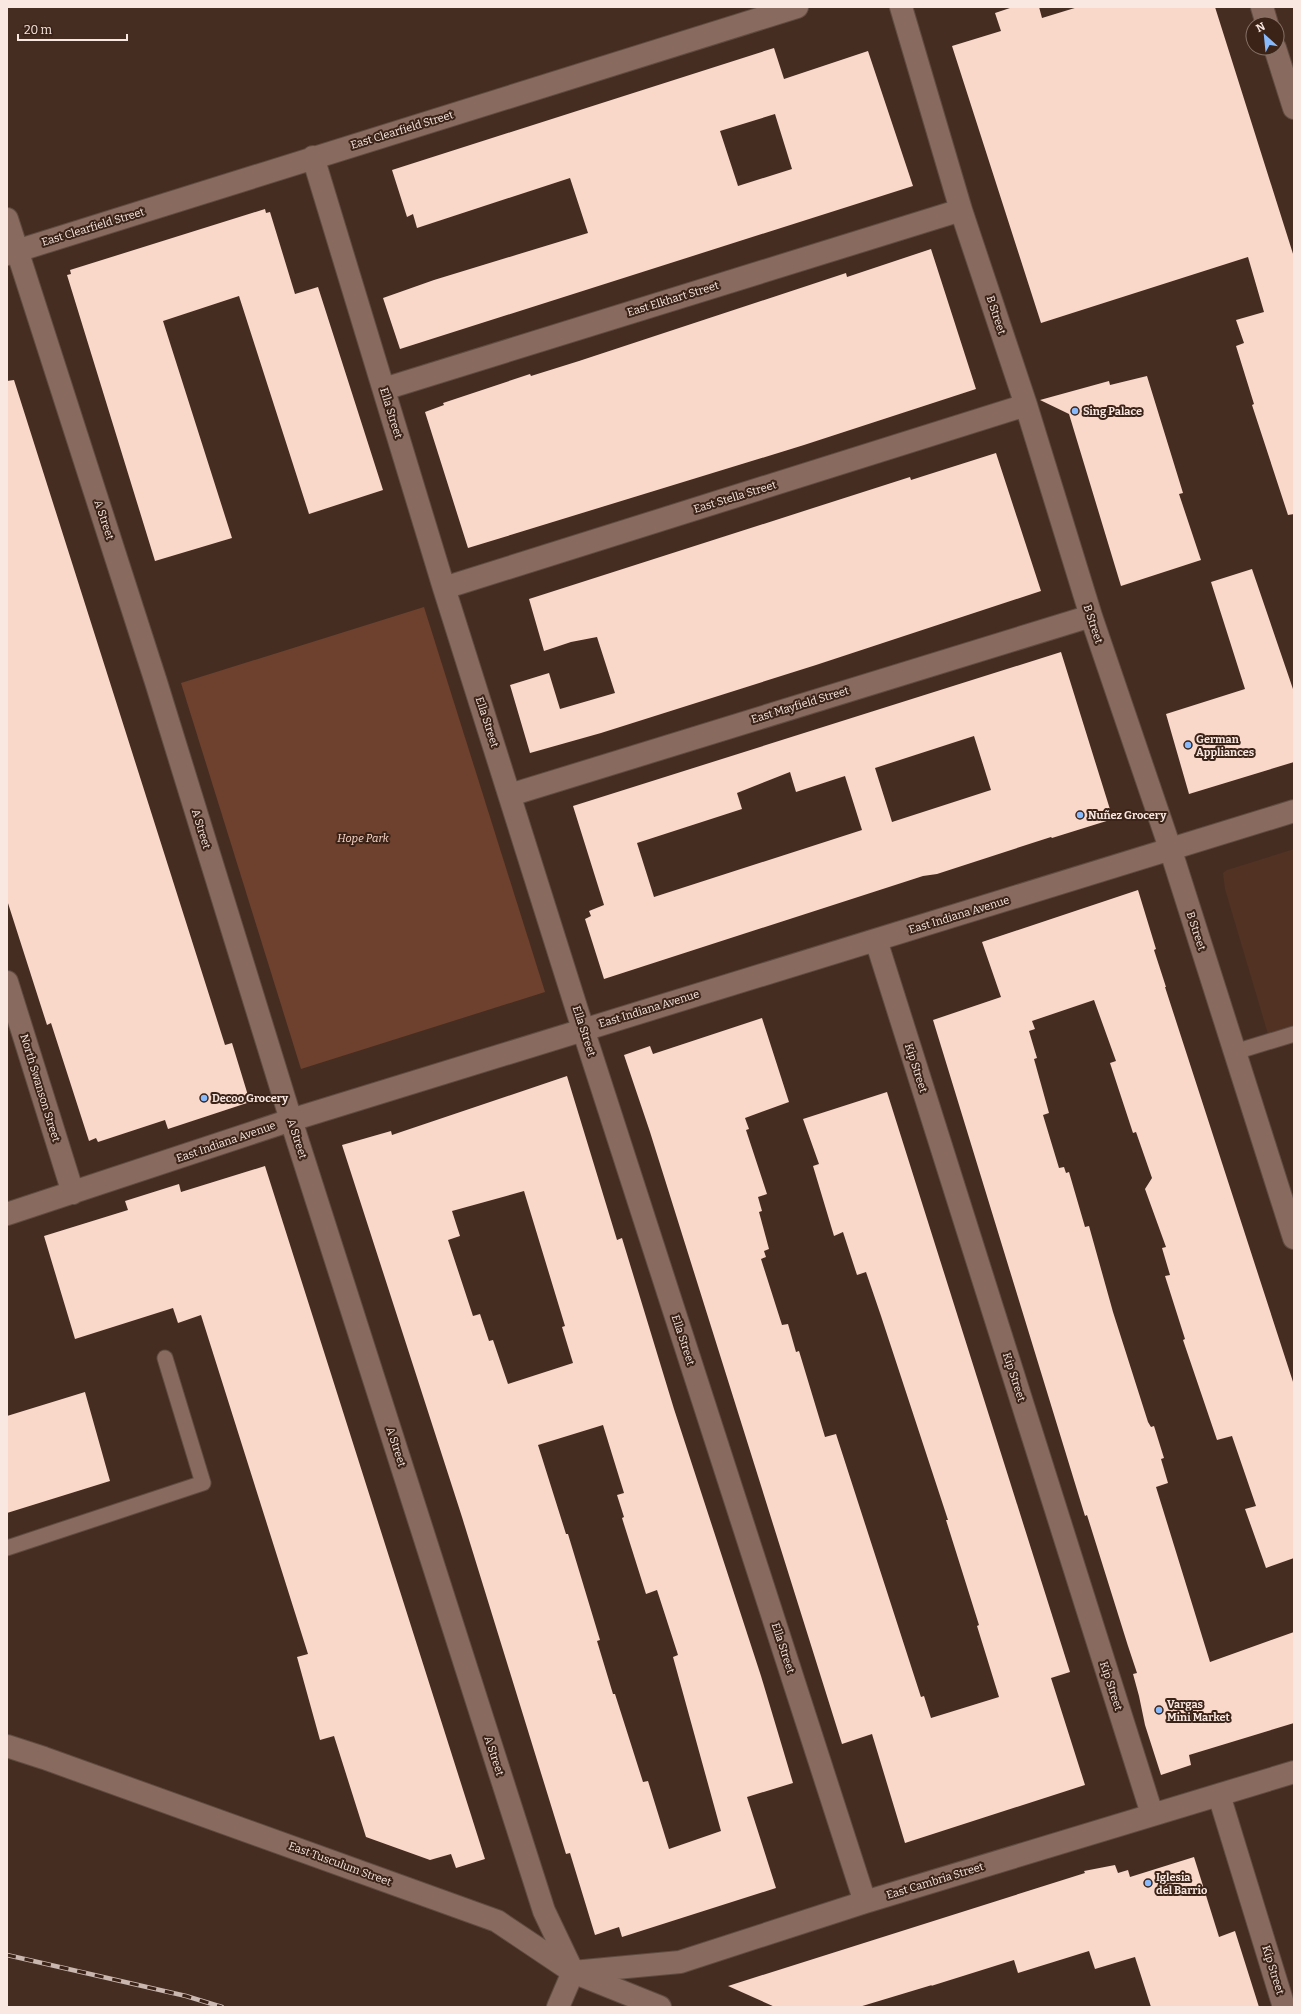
<svg xmlns="http://www.w3.org/2000/svg" width="1301" height="2014" viewBox="0 0 1301 2014" font-family="Bitter,serif">
	<style>
		.built { fill: #513223 }
		.green { fill: #6d412d }
		.building { fill: #f9d8c9; fill-rule: evenodd }
		.lines { fill: none; stroke-linecap: round; stroke-linejoin: round }
		.service-casing { stroke: #614c42; stroke-width: 17 }
		.minor-casing { stroke: #614c42; stroke-width: 24 }
		.service { stroke: #886b5e; stroke-width: 15 }
		.minor { stroke: #886b5e; stroke-width: 22 }
		.rail-casing { stroke: #cab7af; stroke-width: 4.5 }
		.rail { stroke: #3b2318; stroke-width: 3; stroke-dasharray: 9; stroke-linecap: butt }
		.poi-dot { fill: #88bafc; stroke: #3b2318; stroke-width: 1.5 }
		.labels { text-anchor: middle; dominant-baseline: central; stroke-width: 4; stroke-linejoin: round; paint-order: stroke }
		.street-label { font-size: 11px; fill: #f9e8e1; stroke: #3b2318 }
		.poi-label { font-size: 11px; font-weight: bold; fill: #f9e8e1; stroke: #3b2318; text-anchor: start }
		.park-label { font-size: 11px; font-style: italic; fill: #fedacb; stroke: #3b2318 }
	</style>
	<rect width="100%" height="100%" fill="#462d22"/>
	<path class="built" d="M1294,849V1034L1270,1041L1225,889L1223,873L1227,870Z"/>
	<path class="green" d="M424,607L545,992L301,1069L181,683Z"/>
	<path class="building" d="M1013,7H1039L1042,18L1078,7H1215L1294,257V514L1288,515L1252,405L1254,404L1236,346L1244,343L1236,320L1264,312L1248,257L1041,323L952,46L1001,31L995,13Z
		M774,48L784,79L868,51L913,186L400,349L383,298L434,280L588,233L570,178L417,228L413,214L407,217L392,170ZM775,114L792,169L738,186L720,131Z
		M265,209L266,213L270,212L295,294L318,287L383,490L309,514L239,296L163,321L232,538L155,561L67,275L71,274L70,270Z
		M931,249L976,389L804,445L468,548L425,412L444,405L443,403L530,374L531,376L579,361L846,273L847,277Z
		M1147,376L1183,493L1179,494L1201,560L1121,586L1069,414L1040,400L1109,381L1110,385Z
		M14,380L225,1045L232,1043L250,1102L168,1129L165,1120L98,1142L96,1138L89,1141L51,1023L47,1025L7,900V381Z
		M996,453L1041,591L816,665L601,733L530,753L510,685L549,673L560,709L615,693L597,637L571,642L544,651L529,599L910,477L911,480Z
		M1252,569L1294,692V762L1189,794L1166,714L1245,689L1211,582Z
		M1061,652L1113,819L1052,838L1051,837L937,874L923,876L604,979L585,919L591,916L589,911L604,905L573,806ZM974,736L991,790L892,822L875,768ZM790,772L796,792L845,776L862,830L654,897L637,843L742,809L737,793Z
		M1138,890L1156,949L1154,950L1166,987H1165L1294,1385V1558L1266,1568L1245,1509L1256,1506L1232,1436L1217,1440L1183,1340L1185,1339L1165,1276L1170,1275L1162,1248L1166,1247L1145,1189L1152,1178L1136,1132L1133,1133L1110,1063L1116,1061L1094,1000L1032,1021L1035,1029L1029,1031L1037,1058L1034,1059L1049,1113L1043,1115L1059,1168L1064,1167L1066,1173L1069,1172L1085,1227L1089,1226L1113,1312L1148,1422L1151,1427L1154,1426L1164,1458L1161,1459L1168,1483L1156,1487L1210,1662L1294,1632V1723L1189,1755L1191,1765L1161,1775L1145,1725L1139,1696L1133,1674L1137,1673L1128,1646L1087,1515L1085,1516L933,1020L1001,997L982,942Z
		M762,1018L789,1102L745,1118L749,1129L746,1130L767,1194L758,1197L762,1211L759,1212L769,1249L764,1251L766,1257L761,1259L782,1325L788,1324L796,1352L799,1351L825,1437L836,1434L921,1697L924,1696L931,1718L999,1697L977,1626L979,1625L946,1520H948L881,1316L866,1272L857,1275L843,1232L834,1236L813,1166L819,1164L803,1119L887,1092L1070,1672L1051,1678L1085,1785L905,1843L872,1734L842,1744L650,1132L624,1055L650,1046L653,1054Z
		M567,1076L617,1240L622,1238L674,1409L761,1676L793,1783L747,1797L776,1888L622,1937L619,1927L595,1935L570,1853L566,1854L462,1517L342,1145L391,1131L392,1135ZM524,1191L565,1326L562,1327L573,1363L508,1384L493,1340L489,1341L480,1314L473,1316L448,1240L460,1236L452,1211ZM603,1425L624,1493L617,1495L624,1517L622,1518L646,1594L657,1590L678,1655L673,1657L721,1831L669,1849L648,1781L643,1782L615,1694H613L597,1641L600,1640L568,1534H566L538,1445Z
		M265,1166L485,1859L456,1868L451,1854L430,1860L366,1837L334,1736L320,1740L297,1657L308,1654L201,1315L178,1323L173,1308L75,1339L44,1236L128,1210L125,1201L179,1184L181,1192Z
		M85,1392L110,1481L7,1513V1416Z
		M1194,1857L1219,1937L1235,1931L1259,2007H1151L1135,1957L1095,1969L1089,1951L1018,1973L1014,1960L931,1986L932,1985L859,2007H775L728,1986L1085,1873L1084,1871L1115,1865L1118,1873L1128,1870L1130,1877Z"/>
	<g class="lines">
		<defs>
			<path id="service" d="M1235,1052L1294,1034
				M7,1548L203,1483L165,1358"/>
			<path id="minor" d="M901,7L961,210L1026,405L1091,616L1171,851L1294,1238
				M1262,7L1267,24
				M1275,48L1294,108
				M313,157L444,588L583,1029L865,1902
				M7,219L156,682L291,1120L544,1911L573,1972L558,2007
				M7,254L797,7
				M384,389L961,210
				M444,588L1026,405
				M510,795L1091,616
				M876,940L1152,1814
				M7,982L73,1193
				M7,1214L291,1120L1294,811
				M7,1746L44,1758L497,1921L573,1972L660,2007
				M1219,1795L1284,2007
				M573,1972L680,1962L865,1902L1294,1772"/>
		</defs>
		<use href="#service" class="service-casing"/>
		<use href="#minor" class="minor-casing"/>
		<use href="#service" class="service"/>
		<use href="#minor" class="minor"/>
		<defs>
			<path id="rail" d="M7,1955L186,1996L222,2007"/>
		</defs>
		<use href="#rail" class="rail-casing"/>
		<use href="#rail" class="rail"/>
	</g>
	<g class="poi-dot">
		<circle cx="1075" cy="411" r="4"/>
		<circle cx="1188" cy="745" r="4"/>
		<circle cx="1080" cy="815" r="4"/>
		<circle cx="204" cy="1098" r="4"/>
		<circle cx="1159" cy="1710" r="4"/>
		<circle cx="1148" cy="1883" r="4"/>
	</g>
	<g class="labels">
		<g class="street-label">
			<text transform="translate(402 130) rotate(-17)">East Clearfield Street</text>
			<text transform="translate(93 227) rotate(-17)">East Clearfield Street</text>
			<text transform="translate(673 299) rotate(-17)">East Elkhart Street</text>
			<text transform="translate(996 315) rotate(72)">B Street</text>
			<text transform="translate(391 413) rotate(73)">Ella Street</text>
			<text transform="translate(735 497) rotate(-17)">East Stella Street</text>
			<text transform="translate(104 520) rotate(72)">A Street</text>
			<text transform="translate(1093 624) rotate(72)">B Street</text>
			<text transform="translate(800 705) rotate(-17)">East Mayfield Street</text>
			<text transform="translate(487 722) rotate(72)">Ella Street</text>
			<text transform="translate(201 829) rotate(73)">A Street</text>
			<text transform="translate(959 915) rotate(-17)">East Indiana Avenue</text>
			<text transform="translate(1196 931) rotate(72)">B Street</text>
			<text transform="translate(649 1009) rotate(-17)">East Indiana Avenue</text>
			<text transform="translate(584 1031) rotate(72)">Ella Street</text>
			<text transform="translate(916 1068) rotate(72)">Kip Street</text>
			<text transform="translate(40 1088) rotate(73)">North Swanson Street</text>
			<text transform="translate(297 1139) rotate(72)">A Street</text>
			<text transform="translate(226 1142) rotate(-19)">East Indiana Avenue</text>
			<text transform="translate(683 1340) rotate(72)">Ella Street</text>
			<text transform="translate(1014 1377) rotate(72)">Kip Street</text>
			<text transform="translate(396 1447) rotate(72)">A Street</text>
			<text transform="translate(783 1648) rotate(72)">Ella Street</text>
			<text transform="translate(1111 1686) rotate(72)">Kip Street</text>
			<text transform="translate(494 1756) rotate(72)">A Street</text>
			<text transform="translate(340 1864) rotate(20)">East Tusculum Street</text>
			<text transform="translate(935 1881) rotate(-17)">East Cambria Street</text>
			<text transform="translate(1273 1970) rotate(73)">Kip Street</text>
		</g>
		<g class="poi-label">
			<text x="1083" y="411">Sing Palace</text>
			<text x="1196" y="739">German<tspan x="1196" dy="13">Appliances</tspan></text>
			<text x="1088" y="815">Nuñez Grocery</text>
			<text x="212" y="1098">Decoo Grocery</text>
			<text x="1167" y="1704">Vargas<tspan x="1167" dy="13">Mini Market</tspan></text>
			<text x="1156" y="1877">Iglesia<tspan x="1156" dy="13">del Barrio</tspan></text>
		</g>
		<g class="park-label">
			<text x="363" y="838">Hope Park</text>
		</g>
	</g>
	<rect width="1301" height="2014" fill="none" stroke="#f9e8e1" stroke-width="16"/>
	<g transform="translate(1265 36) rotate(333)"><circle r="19" fill="#3b2318" stroke="#877268"/>
	<path d="M0-3L7 15L0 10L-7 15Z" fill="#88bafc"/>
	<text y="-6" font-size="11" font-weight="bold" text-anchor="middle" fill="#f9e8e1">N</text>
	</g>
	<path d="M18 34v6h109v-6" fill="none" stroke="#f9e8e1" stroke-width="2"/>
	<text x="24" y="34" font-size="12" fill="#f9e8e1" stroke="#3b2318" stroke-width="3" paint-order="stroke">20 m</text>
</svg>
